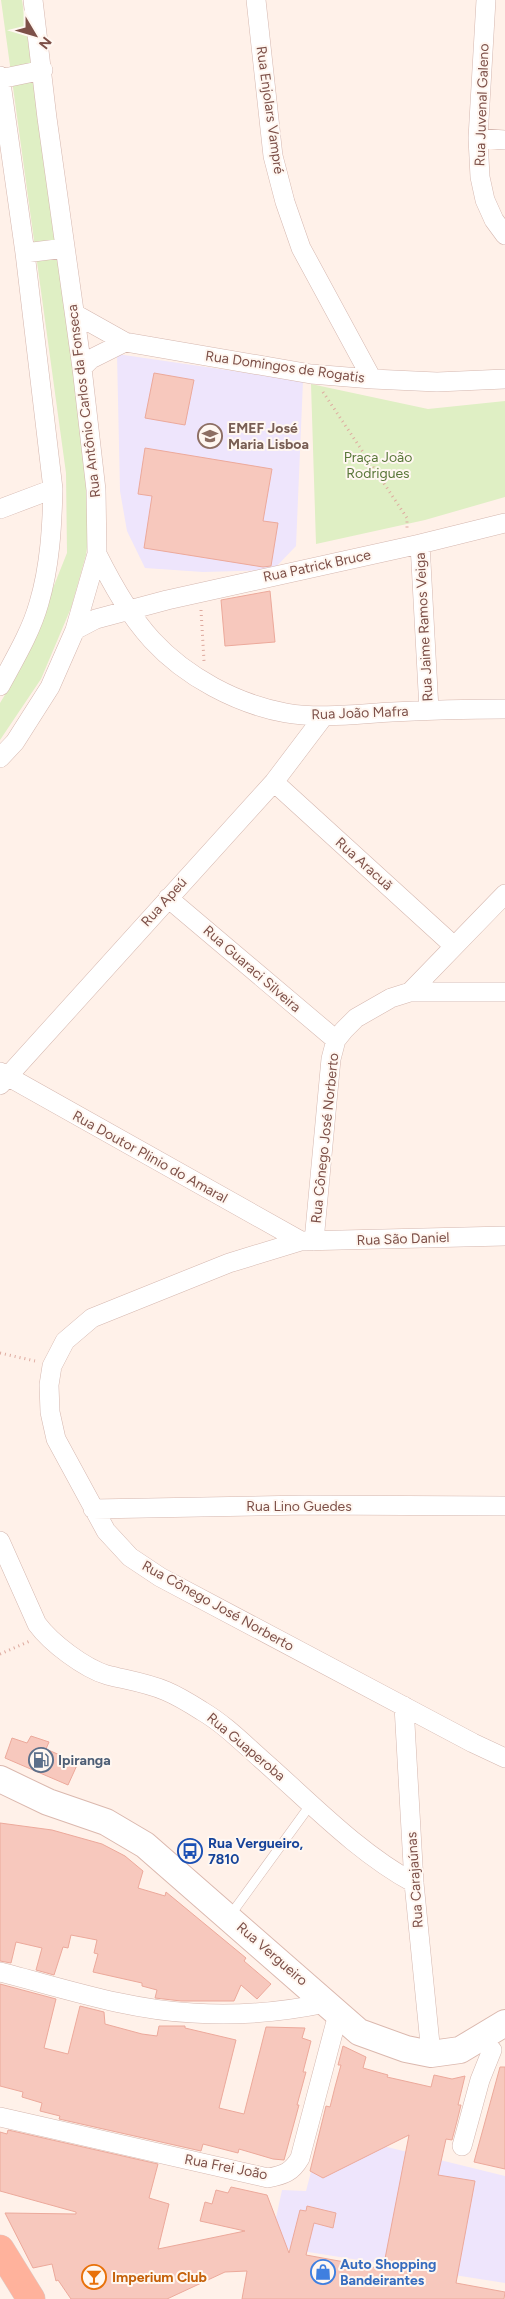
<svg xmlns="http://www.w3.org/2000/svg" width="505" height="2299" viewBox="0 0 505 2299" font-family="Figtree,sans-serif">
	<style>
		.education { fill: #eee5fc }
		.green { fill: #dfefc4 }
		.building { fill: #f7c8bd; stroke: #eca99b }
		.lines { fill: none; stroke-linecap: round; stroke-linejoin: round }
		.service-casing { stroke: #d5b7af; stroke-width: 10 }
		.minor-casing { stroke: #d5b7af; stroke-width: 20 }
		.secondary-casing { stroke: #dbb8ae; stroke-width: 28 }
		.trunk-casing { stroke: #dbcecc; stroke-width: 29 }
		.path { stroke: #deaa9f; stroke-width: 3; stroke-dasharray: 1 4; stroke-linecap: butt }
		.service { stroke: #fff; stroke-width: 9 }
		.minor { stroke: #fff; stroke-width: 19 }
		.secondary { stroke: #fff; stroke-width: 26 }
		.trunk { stroke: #ffb29c; stroke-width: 28 }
		.labels { text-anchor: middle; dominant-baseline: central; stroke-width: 4; stroke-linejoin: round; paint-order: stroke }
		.street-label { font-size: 14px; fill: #7d5048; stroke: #fff7f1 }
		.education-label { font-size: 14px; font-weight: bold; fill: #785e54; stroke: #fff7f1; text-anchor: start }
		.park-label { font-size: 14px; fill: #597739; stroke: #fff7f1 }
		.service-label { font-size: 14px; font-weight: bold; fill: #4e5e75; stroke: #fff7f1; text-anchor: start }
		.transit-label { font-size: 14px; font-weight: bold; fill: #164399; stroke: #fff7f1; text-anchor: start }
		.shop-label { font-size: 14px; font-weight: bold; fill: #366cbe; stroke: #fff7f1; text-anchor: start }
		.food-label { font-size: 14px; font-weight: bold; fill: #c56008; stroke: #fff7f1; text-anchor: start }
	</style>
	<rect width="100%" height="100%" fill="#fff1e9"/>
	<path class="education" d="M117,354L303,381L296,546L273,570L203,572L145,568L127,531L120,491Z
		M379,2145L505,2176V2283L270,2246L282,2190L306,2191L317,2149Z"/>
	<path class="green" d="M1,0H22L72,337L92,510L86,555L71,608L41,679L0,740V703L21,668L67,553L66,473Z
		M311,384L428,409L505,401V497L425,520L316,544Z"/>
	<path class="building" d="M154,373L194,380L185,425L145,418Z
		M145,448L272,469L263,521L278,523L271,566L263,567L144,548L152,496L138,494Z
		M270,591L275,642L225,646L221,600Z
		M31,1736L49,1742L46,1749L78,1763L68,1785L5,1758L12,1738L27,1743Z
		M0,1823L52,1830L102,1844L125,1856L143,1871L138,1888L165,1896L166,1892L246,1958L244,1961L271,1984L257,1999L241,1985L234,2001H181L155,1998L157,1990L142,1986V1983L93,1972L98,1954L94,1953L97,1940L71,1935L68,1948L63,1947L54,1975L36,1970L42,1948L16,1942L11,1963L0,1961Z
		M0,1984L56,1999L44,2048L68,2054L80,2006L104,2012L105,2024L142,2034L157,2036L159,2026H185V2028L236,2040L219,2108L244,2114L266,2027L305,2028L302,2038L311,2041L303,2072H306L297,2105H299L284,2160L273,2159L239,2149L238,2153L203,2144L201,2151L59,2119L60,2116L40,2111L42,2103L22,2097L23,2092L0,2086Z
		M343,2046L366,2057L363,2068L388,2075L387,2077L431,2087L434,2075L452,2079L465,2076L458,2105H461L457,2121L452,2140L446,2139L438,2175L475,2181L456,2283L505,2292L504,2299H242L247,2271L225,2272L167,2299H71L58,2280L56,2281L52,2264L33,2268L5,2213L76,2214V2212L0,2191V2132L7,2134L8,2130L158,2164L149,2198L169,2204L158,2249L245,2231L200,2221L205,2202L212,2204L216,2190L228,2193L231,2187L267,2195L289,2253L300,2210L306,2211L307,2206L336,2213L333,2228L314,2223L306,2255L383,2269L409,2135L323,2178L310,2171L326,2106L330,2107L335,2087L341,2065H338Z
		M500,2067H505V2169L474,2162Z"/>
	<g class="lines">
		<defs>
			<path id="service" d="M229,1917L311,1804"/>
			<path id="minor" d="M256,0L273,156L285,202L301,248L372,379
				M486,0L478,138L480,177L485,200L494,220L505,235
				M0,76L25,253L53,489C52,527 50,566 39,603C31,632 14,660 0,686
				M0,79L43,70
				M478,138L505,140
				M25,253L65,248
				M75,314L125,342L311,374L372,379L437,382L505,379
				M82,368L91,359L125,342
				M0,509L53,489
				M420,544L429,710
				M97,554C112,584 129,615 152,640C186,677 237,704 286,713C320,719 357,714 392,712C429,710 467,709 505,709
				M75,630L96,619L167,600L420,544L505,523
				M0,758L15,742L50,687L75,630L97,554L96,490L82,368L47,118L33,0
				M274,782L454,946
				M168,898L336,1040
				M410,992L505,894
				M0,1072L301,1241
				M0,1085L274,782L324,716
				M505,1236L301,1241L229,1263L92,1318L65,1341L52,1366L49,1385L50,1412L56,1439L106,1531L130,1557L160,1577L473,1743L505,1758
				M314,1241L331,1059L336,1040L344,1030L356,1018L391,998L410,992H505
				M93,1509L305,1505L505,1506
				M0,1541L37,1624C51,1643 84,1668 107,1675C127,1680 147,1683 166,1691C178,1696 191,1704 202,1711C224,1724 242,1742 261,1759C310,1802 357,1852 414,1883
				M404,1706L414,1883L431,2054
				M0,1972C63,1988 128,2010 193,2013C237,2016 283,2012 326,2003
				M0,2117L268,2178C284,2175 292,2172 300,2158L338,2014
				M462,2146L480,2080L492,2050"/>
			<path id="secondary" d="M0,1779L48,1802L106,1822L145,1845L359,2032L406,2049L431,2054L460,2050L505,2023"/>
			<path id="trunk" d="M0,2249L31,2299"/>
		</defs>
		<use href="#service" class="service-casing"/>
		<use href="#minor" class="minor-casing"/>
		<use href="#secondary" class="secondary-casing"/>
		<use href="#trunk" class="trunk-casing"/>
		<path class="path" d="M323,392L407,518V530
			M201,610L204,661
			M0,1353L35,1361
			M0,1654L30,1641"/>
		<use href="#service" class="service"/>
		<use href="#minor" class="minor"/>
		<use href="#secondary" class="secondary"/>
		<use href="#trunk" class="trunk"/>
	</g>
	<defs>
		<symbol id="school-ring" viewBox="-11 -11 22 22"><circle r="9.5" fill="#fff7f1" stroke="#8d6e63" stroke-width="1.5"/><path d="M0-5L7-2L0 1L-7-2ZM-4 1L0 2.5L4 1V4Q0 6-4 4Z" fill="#8d6e63"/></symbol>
		<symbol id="fuel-ring" viewBox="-11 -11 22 22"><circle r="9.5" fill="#fff7f1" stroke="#5c6f8a" stroke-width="1.5"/><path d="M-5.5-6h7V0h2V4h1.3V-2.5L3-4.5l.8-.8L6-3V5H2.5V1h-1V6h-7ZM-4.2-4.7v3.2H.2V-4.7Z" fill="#5c6f8a"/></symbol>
		<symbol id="bus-ring" viewBox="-11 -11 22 22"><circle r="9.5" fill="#fff7f1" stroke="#1a4fb4" stroke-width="1.5"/><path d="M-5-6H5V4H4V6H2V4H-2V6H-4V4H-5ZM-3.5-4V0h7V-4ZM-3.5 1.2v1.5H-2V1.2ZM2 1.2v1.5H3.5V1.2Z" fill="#1a4fb4"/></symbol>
		<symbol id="shop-ring" viewBox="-11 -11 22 22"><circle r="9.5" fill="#fff7f1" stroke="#3f7fe0" stroke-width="1.5"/><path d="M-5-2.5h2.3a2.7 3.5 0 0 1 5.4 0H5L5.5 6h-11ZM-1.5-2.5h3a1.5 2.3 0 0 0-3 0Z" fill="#3f7fe0"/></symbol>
		<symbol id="bar-ring" viewBox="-11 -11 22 22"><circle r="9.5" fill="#fff7f1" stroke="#e8710a" stroke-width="1.5"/><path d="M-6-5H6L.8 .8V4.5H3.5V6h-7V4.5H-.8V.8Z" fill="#e8710a"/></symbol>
	</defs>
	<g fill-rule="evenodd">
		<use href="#school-ring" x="196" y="422" width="28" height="28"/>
		<use href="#fuel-ring" x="27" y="1746" width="28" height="28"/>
		<use href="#bus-ring" x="176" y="1837" width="28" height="28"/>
		<use href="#shop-ring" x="309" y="2258" width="28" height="28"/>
		<use href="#bar-ring" x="80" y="2263" width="28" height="28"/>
	</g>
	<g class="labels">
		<g class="street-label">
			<text transform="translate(482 105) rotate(-88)">Rua Juvenal Galeno</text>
			<text transform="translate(270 110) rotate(82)">Rua Enjolars Vampré</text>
			<text transform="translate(285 367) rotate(8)">Rua Domingos de Rogatis</text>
			<text transform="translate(84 401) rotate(-97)">Rua Antônio Carlos da Fonseca</text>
			<text transform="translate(317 566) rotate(-12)">Rua Patrick Bruce</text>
			<text transform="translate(424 627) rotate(-93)">Rua Jaime Ramos Veiga</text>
			<text transform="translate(360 713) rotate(-2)">Rua João Mafra</text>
			<text transform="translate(364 864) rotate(42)">Rua Aracuã</text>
			<text transform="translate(164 902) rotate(-48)">Rua Apeú</text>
			<text transform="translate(252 969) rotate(41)">Rua Guaraci Silveira</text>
			<text transform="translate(325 1138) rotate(-84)">Rua Cônego José Norberto</text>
			<text transform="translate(150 1157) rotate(29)">Rua Doutor Plinio do Amaral</text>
			<text transform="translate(403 1239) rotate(-2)">Rua São Daniel</text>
			<text x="299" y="1506">Rua Lino Guedes</text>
			<text transform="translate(218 1606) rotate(29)">Rua Cônego José Norberto</text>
			<text transform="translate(246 1747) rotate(40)">Rua Guaperoba</text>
			<text transform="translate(415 1880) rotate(-94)">Rua Carajaúnas</text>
			<text transform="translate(272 1954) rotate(41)">Rua Vergueiro</text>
			<text transform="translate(226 2167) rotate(11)">Rua Frei João</text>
		</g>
		<g class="education-label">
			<text x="228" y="428">EMEF José<tspan x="228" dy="16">Maria Lisboa</tspan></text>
		</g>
		<g class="park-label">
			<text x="378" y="457">Praça João<tspan x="378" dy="16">Rodrigues</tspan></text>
		</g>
		<g class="service-label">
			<text x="58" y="1760">Ipiranga</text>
		</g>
		<g class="transit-label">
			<text x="208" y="1843">Rua Vergueiro,<tspan x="208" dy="16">7810</tspan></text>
		</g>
		<g class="shop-label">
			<text x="340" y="2264">Auto Shopping<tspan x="340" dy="16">Bandeirantes</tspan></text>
		</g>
		<g class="food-label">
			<text x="112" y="2277">Imperium Club</text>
		</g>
	</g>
	<g transform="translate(35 35) rotate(128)" stroke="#fff7f1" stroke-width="4" paint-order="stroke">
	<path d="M0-4L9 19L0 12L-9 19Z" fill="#7d5048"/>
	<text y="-8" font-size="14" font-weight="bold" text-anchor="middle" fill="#7d5048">N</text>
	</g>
</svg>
